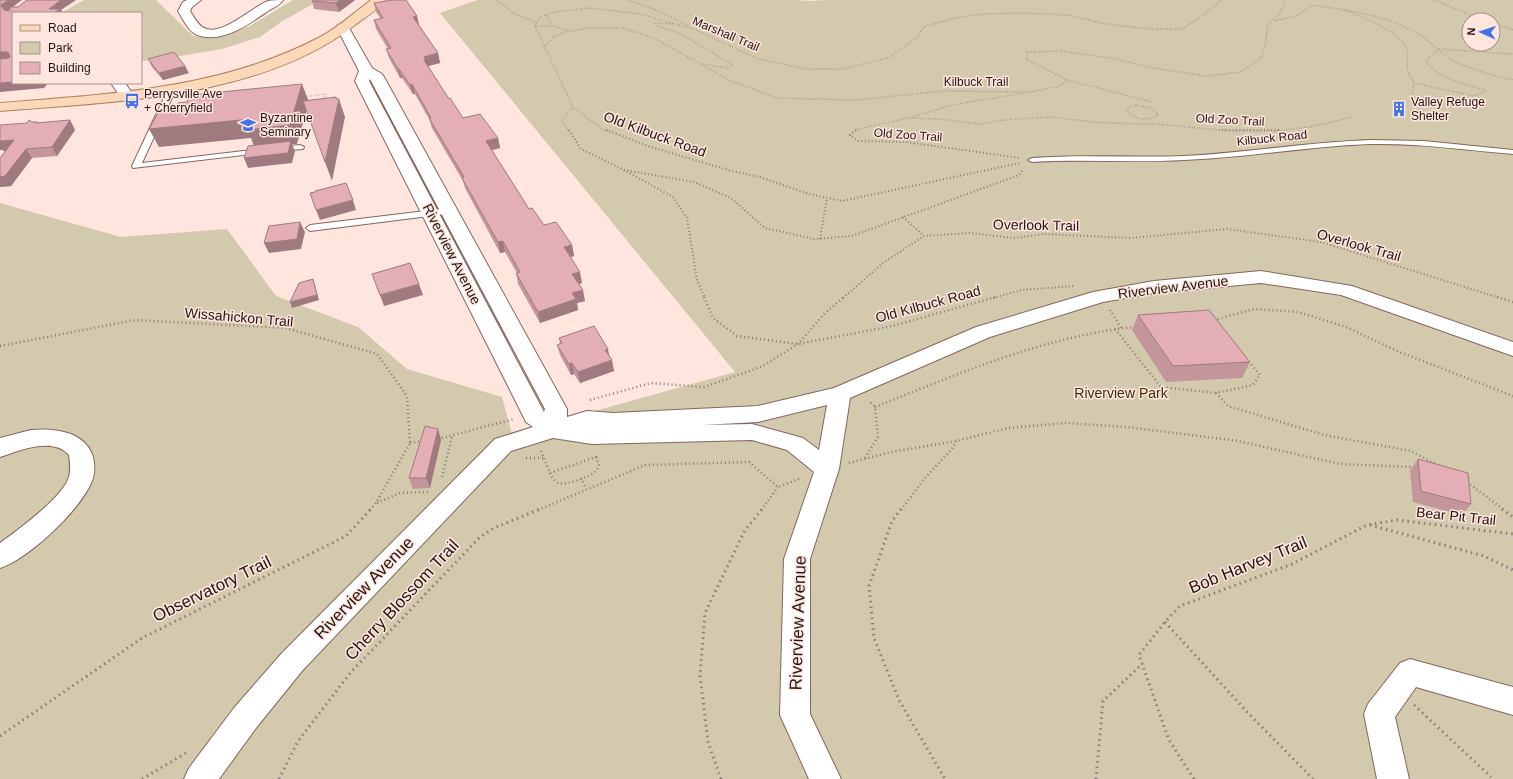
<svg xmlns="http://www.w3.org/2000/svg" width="1513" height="779" viewBox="0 0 1513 779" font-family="Helvetica,sans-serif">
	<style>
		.green { fill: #d3c9ac; fill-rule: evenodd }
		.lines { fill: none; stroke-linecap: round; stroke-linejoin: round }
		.lane-casing { stroke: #87655b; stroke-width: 2 }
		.street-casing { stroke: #87655b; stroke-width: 2 }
		.primary-casing { stroke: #ae835e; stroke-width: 2 }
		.path-far3 { stroke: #8f7c77; stroke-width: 1.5; stroke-dasharray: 0.5 2; stroke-linecap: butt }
		.path-far2 { stroke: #8f7c77; stroke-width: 2; stroke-dasharray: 1 2.5; stroke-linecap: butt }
		.path-far1 { stroke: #8f7c77; stroke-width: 2.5; stroke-dasharray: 1 3; stroke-linecap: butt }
		.path { stroke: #8f7c77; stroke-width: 3; stroke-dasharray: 1.5 4; stroke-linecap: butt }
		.lane { fill: #fff; fill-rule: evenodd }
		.street { fill: #fff; fill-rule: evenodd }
		.primary { fill: #fbd8b8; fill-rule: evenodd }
		.wall { fill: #c3969c }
		.shaded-wall { fill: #9f7a7f }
		.building { fill: #e3aeb5; stroke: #9f7a7f }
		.labels { text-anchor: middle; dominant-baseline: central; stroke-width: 3; stroke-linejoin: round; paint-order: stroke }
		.far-street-label { font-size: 12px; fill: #231511; stroke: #fee6df }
		.far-poi-label { font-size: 12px; fill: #231511; stroke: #fee6df; text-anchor: start }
		.street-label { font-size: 14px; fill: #231511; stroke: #fee6df }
		.park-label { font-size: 14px; fill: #3c300a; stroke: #fee6df }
		.near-street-label { font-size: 17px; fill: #231511; stroke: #fee6df }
	</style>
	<rect width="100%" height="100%" fill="#fee6df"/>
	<path class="green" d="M84,0H156L193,36L209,38L250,26L293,0H320L281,22L260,37L222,49L162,59L141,61V13H61Z
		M477,0H795L810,1L827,0H1513V779H0V203L121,237L227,229L276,296L358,327L407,369L502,397L512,434L735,372L440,13ZM1469,20H1493V44H1469Z"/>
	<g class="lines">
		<defs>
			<path id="lane" d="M169,87H172L176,89L142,163L260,149L264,151L260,153L133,168L132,166Z
				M1371,140L1424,141L1513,150V154C1466,150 1418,143 1371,144C1308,146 1246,158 1184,160C1133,163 1083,159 1032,162L1028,160L1032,158C1083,154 1133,158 1184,156C1246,153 1308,142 1371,140Z
				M300,145L304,147L303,149L279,151L275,149L279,147Z
				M450,208L454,211L453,213L310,231L306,228L310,225Z"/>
			<path id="street" d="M187,0H201L192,7L190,11C194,17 198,25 204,28C222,37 252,7 268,1C272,0 278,0 283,0C280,5 273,8 268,11C249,24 222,44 197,35C188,31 183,19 178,11L183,2Z
				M343,24L348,25L349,28L372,68L382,74L384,77L567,409V417L587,411L613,413L758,406L834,388L976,327L1093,292L1154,281L1261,271L1352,286L1513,342V356L1341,295L1261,283L1154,293L1103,302L990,337L850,398L839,469L810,559V714L841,779H809L780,715L784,559L814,472L787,450L752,440L592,444L553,438L511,451L302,671L256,728L219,779H184L189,768L234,708L282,653L495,439L533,427L526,422L523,416L355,81L359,71L337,28L338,25ZM370,79L545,409L544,412L369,81ZM827,405L819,450L803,438L752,424L702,425L758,422Z
				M111,83H125L134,96L132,99L127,100L122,99Z
				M31,430C54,428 85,431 93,457C95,465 95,473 92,481C80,510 30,558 0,568V543C18,530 63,497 69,477C71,469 70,462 69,455C53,436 18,451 0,457V438Z
				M1410,659L1513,687V715L1416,687L1395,717L1409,779H1377L1364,714L1368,704L1400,663Z"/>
			<path id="primary" d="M371,0H385C378,10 364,18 355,25C261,98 114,102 0,111V103C110,94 223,89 322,36C340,26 355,12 371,0Z"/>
		</defs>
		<use href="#lane" class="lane-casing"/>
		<use href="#street" class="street-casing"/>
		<use href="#primary" class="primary-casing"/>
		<path class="path-far3" d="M496,0L515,14L537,23
			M627,0L653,9L689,26
			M1434,0L1483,20
			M1345,10C1364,18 1398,30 1407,50C1409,54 1407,58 1407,62C1407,70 1410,77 1414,83
			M546,15L552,26L571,31L589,28H622L656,39L729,80L777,98L857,100L943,91L1030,92L1061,86L1067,80L1027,60V52L1059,51L1111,58L1153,68L1207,76L1241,72L1261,58L1265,47L1268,24L1280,14L1285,0
			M1275,21L1296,16L1312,5C1350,11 1384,14 1418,34C1429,40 1438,51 1449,58C1463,67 1496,77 1513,80
			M1493,23L1513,30
			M673,24L654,23L657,26L679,33L733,65L728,68L702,64
			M535,26H552
			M545,46L554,36L568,31
			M1067,80L1152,102
			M1412,95L1414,83L1474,96L1487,91C1469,85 1434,78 1426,60L1439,49L1513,54
			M304,97L326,94L323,101
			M1136,105L1151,108L1158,114L1157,116C1146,121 1134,120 1127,110L1131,106Z
			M912,117L952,105L1024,93
			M569,131L562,120L573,107
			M608,131L602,129L573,107L535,26L541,16L556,12L591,8L640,14L696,30L758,59L806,69H843L890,57L917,37L924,27L954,18L983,14L1021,13L1068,15L1106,24L1149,29H1182L1198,19L1222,0
			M855,131L858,129L908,118L939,119L980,124L1004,120L1050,117L1104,123L1156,124L1229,131H1275L1309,127L1353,117"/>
		<path class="path-far2" d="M569,130L581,149L624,170L673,197L687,218L697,280L705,298
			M606,130L648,146L728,170L760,177L809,194L842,201L1020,163
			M856,130L850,135L858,141L906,142L1020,158
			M1222,130H1281
			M624,170L694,182L731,198L765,228L814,239L852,236L1019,175L1024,169
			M903,217L924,236
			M820,239L827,198
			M843,298L883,263L924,236L969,233L1015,238L1044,234L1131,238L1227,229L1321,242L1500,298
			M993,298L1021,290L1074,286"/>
		<path class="path-far1" d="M704,297L713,318L737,336L798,344L892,326L996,297
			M1497,297L1513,302
			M1110,310L1121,328
			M1214,320L1254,309L1298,312L1346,327L1397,351L1513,396
			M1115,329L1161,387L1216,393L1253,385L1260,375L1248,361
			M0,346L135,320L286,328L377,354L407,396L410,443
			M1216,393L1228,406L1324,435L1411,451L1435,464
			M590,400L651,383L704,387L761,367L798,344L825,313L844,297
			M875,407C958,374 1045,336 1135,327
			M438,439L514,419
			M410,443L423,441
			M541,451L550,473L596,457L594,454
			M526,458H544
			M865,458L878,437L875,407L869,401
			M849,463L891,452L956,441L1008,428L1065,423L1127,427L1238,441L1340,464L1414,467
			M550,473C552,477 554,481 558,483C566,486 590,477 596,471C598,469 598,467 599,465L596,457
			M442,477L452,437
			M581,478L586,489
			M1467,482L1504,510
			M377,503L400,493L428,492
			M370,510L376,503L410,443
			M538,510L645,465L749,462L778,487L801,478
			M761,510L778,487
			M901,510L924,479L952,449L956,441"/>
		<path class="path" d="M901,509L892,521L869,586L874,638L899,700L945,779
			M1502,509L1513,517
			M1370,525L1484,556L1513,570
			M1165,622L1249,714L1313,779
			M1414,705L1491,777
			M0,736L142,638L346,536L371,509
			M142,779L186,753
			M279,779L298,741L351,672L480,537L494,528L540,509
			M721,779L708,742L700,675L705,613L744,532L762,509
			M1096,779L1103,701L1142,664
			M1194,779L1169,740L1139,655L1165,622L1180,606L1292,564L1367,525L1397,520L1513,534"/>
		<use href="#lane" class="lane"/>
		<use href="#street" class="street"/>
		<use href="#primary" class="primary"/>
	</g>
	<path class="wall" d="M355,0L339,12L314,9L312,1Z
		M374,3L417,16L419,25L438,53L440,63L428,66V67L449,99L463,118L498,138L500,148L492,150L529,209L544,225L572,245L574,256L571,257L582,283L579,284L585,301L577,303L578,310L540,323L518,284L516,273H517L505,252L500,253L465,188L463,181L432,128L429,119L415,94H413L402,78H400L389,58L386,49H388L376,29L374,20L381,19L376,12Z
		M148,59L189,73L163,80L152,67Z
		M70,120L75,130L57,156L32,158L11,186L0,187V158L5,151H4L3,150L32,122H37L38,123Z
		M1138,315L1250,362L1242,378L1166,382L1132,330Z
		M559,338L610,357L614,371L580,383L574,374L571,375L560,355L557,345L560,344Z
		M438,429L441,440L430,488L413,489L409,478Z
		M1418,459L1471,504L1462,515L1413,502L1410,470Z"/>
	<path class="shaded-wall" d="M8,0H22L6,12L1,6L2,4Z
		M61,0H76L61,10L63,13H51L49,9Z
		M340,0H355L339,12L336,3Z
		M417,16L419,25L415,26L413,17Z
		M0,52H8L13,60L0,61Z
		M438,53L440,63L428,66L429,69L424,60V57Z
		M185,66L189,73L163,80L159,73Z
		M398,69H399L402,78H400Z
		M13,82V83H48L44,88L0,92V83Z
		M302,84L309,102L297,144H292L295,151L292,163L248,168L244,158L255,149L251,138L159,147L149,129Z
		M412,84L415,94H413L410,85Z
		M336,97L338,103L339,99L345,117L332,181L325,162Z
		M70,120L75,130L57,156L52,147Z
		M498,138L500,148L488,151L486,141Z
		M14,140L20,150L4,151L3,150H0V141Z
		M26,149L32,158L11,186L0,187V177Z
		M353,200L356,210L320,220L316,210Z
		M300,222L305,232L301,249L269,253L264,243Z
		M503,241L505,252L500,253L498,242Z
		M572,245L574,256L566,258L564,247Z
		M580,272L582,283L574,285L572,274Z
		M313,279L319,300L292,308L290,302Z
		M419,284L423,295L384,306L380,295Z
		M583,290L585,301L577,303L578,310L540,323L538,312L572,293Z
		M608,349L610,360L605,350Z
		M612,360L614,371L580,383L578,372Z
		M572,363L574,374L571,375L569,364Z
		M438,429L441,440L430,488L426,478Z"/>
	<path class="building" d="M0,0H8L2,4L1,6L4,10L10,11V7H18L27,0H61L49,9H60L54,13H13V82L0,83V59L8,58L10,57L8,52H0Z
		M313,0H340L336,3L312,1Z
		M393,0H406L417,16L413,17L438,53L424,57L426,60H424L449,99L450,98L463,118L480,114L498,138L486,141L529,209L532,208L544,225L556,222L572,245L564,247L580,272L572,274L583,290L572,293L576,299L538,312L516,273L520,272L503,241L498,242L462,178L464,177L429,118H431L412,84L410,85L399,69H398L386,49L391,48L374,20L383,18L374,3Z
		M174,52L185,66L159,73L148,59Z
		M302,84L290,125L247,130L251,119L149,129L158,113L161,112L164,107L177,106L178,103L187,102L190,95Z
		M336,97V99H339L325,162L303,101Z
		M29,120L32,122H37L36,123L70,120L52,147L26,149L5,176L0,177V158L14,140L0,141V125L27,123Z
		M291,141L288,153L244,158L248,146Z
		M346,183L353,200L316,210L310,193L315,192V191Z
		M300,222L297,239L264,243L269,226Z
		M410,263L419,284L380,295L372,274Z
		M313,279L317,295L290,302L299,283Z
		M1209,310L1250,362L1173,366L1138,315Z
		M594,326L608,349L605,350L612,360L578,372L572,363L569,364L557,345L562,343L559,338Z
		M425,426L438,429L426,478H409Z
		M1418,459L1468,473L1471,504L1421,491Z"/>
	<defs>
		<symbol id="bus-bare" viewBox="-9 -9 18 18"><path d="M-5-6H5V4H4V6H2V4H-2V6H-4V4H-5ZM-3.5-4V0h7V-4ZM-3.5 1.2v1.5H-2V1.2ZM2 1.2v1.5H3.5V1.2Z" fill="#4473e5" stroke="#fee6df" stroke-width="2.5" paint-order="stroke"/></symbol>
		<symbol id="building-bare" viewBox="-9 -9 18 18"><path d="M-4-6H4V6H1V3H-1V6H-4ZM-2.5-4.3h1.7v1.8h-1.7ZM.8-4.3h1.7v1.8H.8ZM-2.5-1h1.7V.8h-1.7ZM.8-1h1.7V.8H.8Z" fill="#4473e5" stroke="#fee6df" stroke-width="2.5" paint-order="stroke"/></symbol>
		<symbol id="university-bare" viewBox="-9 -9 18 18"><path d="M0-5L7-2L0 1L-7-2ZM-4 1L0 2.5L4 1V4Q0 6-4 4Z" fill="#4473e5" stroke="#fee6df" stroke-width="2.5" paint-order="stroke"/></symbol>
	</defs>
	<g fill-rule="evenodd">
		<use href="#bus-bare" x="121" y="90" width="22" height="22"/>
		<use href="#building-bare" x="1388" y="98" width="22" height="22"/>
		<use href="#university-bare" x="237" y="114" width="22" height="22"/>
	</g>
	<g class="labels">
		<g class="far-street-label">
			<text transform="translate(726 34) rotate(23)">Marshall Trail</text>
			<text x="976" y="82">Kilbuck Trail</text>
			<text transform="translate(1230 120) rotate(3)">Old Zoo Trail</text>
			<text transform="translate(908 135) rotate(4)">Old Zoo Trail</text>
			<text transform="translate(1272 138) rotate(-6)">Kilbuck Road</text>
		</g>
		<g class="far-poi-label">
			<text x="144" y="94">Perrysville Ave<tspan x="144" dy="14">+ Cherryfield</tspan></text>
			<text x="1411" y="102">Valley Refuge<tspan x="1411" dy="14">Shelter</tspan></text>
			<text x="260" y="118">Byzantine<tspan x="260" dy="14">Seminary</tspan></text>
		</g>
		<g class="street-label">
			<text transform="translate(655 134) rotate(20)">Old Kilbuck Road</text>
			<text transform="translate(1036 225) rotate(1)">Overlook Trail</text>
			<text transform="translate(1359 245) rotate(16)">Overlook Trail</text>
			<text transform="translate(452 254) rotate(63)">Riverview Avenue</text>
			<text transform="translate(1173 287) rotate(-7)">Riverview Avenue</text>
			<text transform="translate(928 304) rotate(-15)">Old Kilbuck Road</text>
			<text transform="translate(239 317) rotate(5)">Wissahickon Trail</text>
			<text transform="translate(1456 516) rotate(6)">Bear Pit Trail</text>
		</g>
		<g class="park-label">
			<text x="1121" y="393">Riverview Park</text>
		</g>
		<g class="near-street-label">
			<text transform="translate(1248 565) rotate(-22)">Bob Harvey Trail</text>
			<text transform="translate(364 588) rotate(-46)">Riverview Avenue</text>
			<text transform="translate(212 589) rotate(-26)">Observatory Trail</text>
			<text transform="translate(402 600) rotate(-47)">Cherry Blossom Trail</text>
			<text transform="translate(798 623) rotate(-88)">Riverview Avenue</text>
		</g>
	</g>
	<rect x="12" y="12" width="130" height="72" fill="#fee6df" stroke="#a6928d"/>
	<rect x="20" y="25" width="20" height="6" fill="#fbd8b8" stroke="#a6928d"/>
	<text x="48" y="32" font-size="12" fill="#231511">Road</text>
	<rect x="20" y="42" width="20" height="12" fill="#d3c9ac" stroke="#a6928d"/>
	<text x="48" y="52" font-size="12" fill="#231511">Park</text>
	<rect x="20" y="62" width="20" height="12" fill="#e3aeb5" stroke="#a6928d"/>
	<text x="48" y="72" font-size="12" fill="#231511">Building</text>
	<g transform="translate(1481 32) rotate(273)"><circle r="19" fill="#fee6df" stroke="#a6928d"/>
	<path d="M0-3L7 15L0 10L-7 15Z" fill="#4473e5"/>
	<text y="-6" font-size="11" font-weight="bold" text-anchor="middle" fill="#231511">N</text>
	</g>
</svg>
